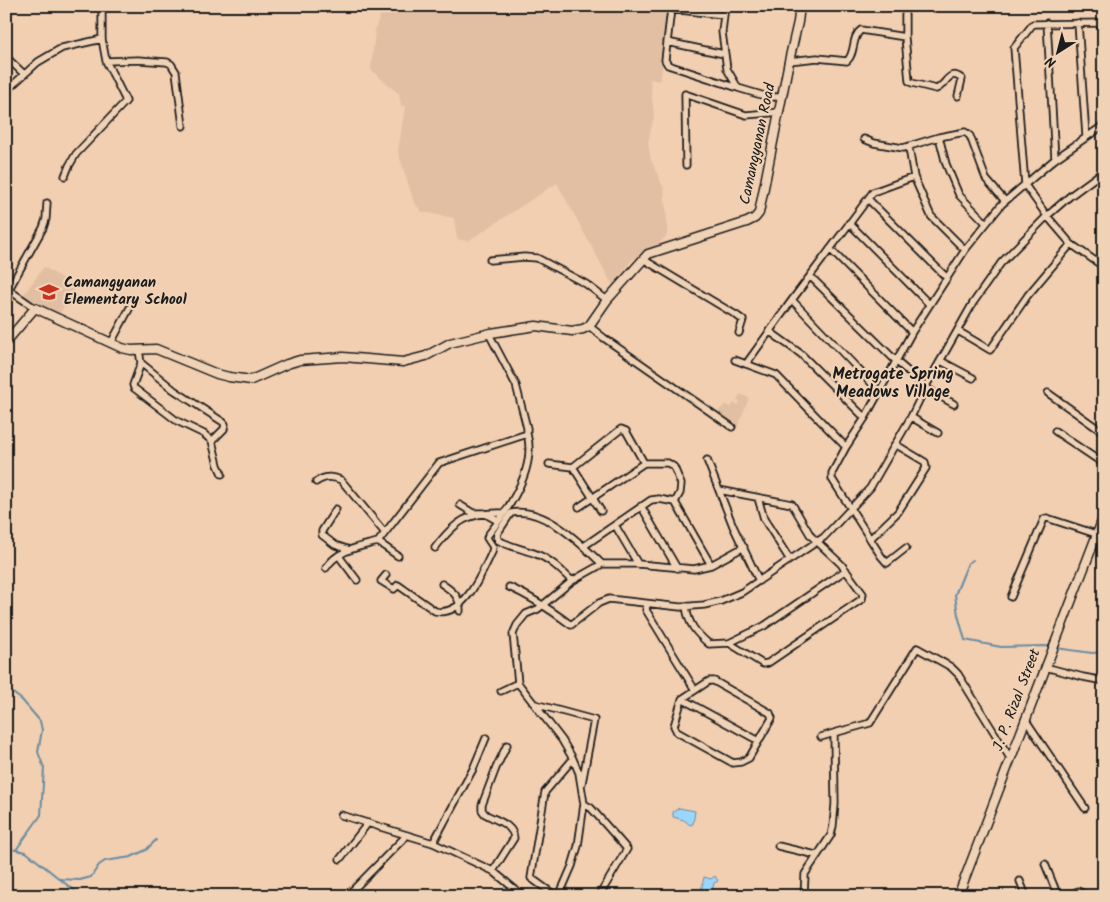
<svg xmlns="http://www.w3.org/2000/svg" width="1110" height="902" viewBox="0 0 1110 902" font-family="Kalam,sans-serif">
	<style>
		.built { fill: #e2bfa2 }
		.water { fill: #9bd7fc; stroke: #688ca2 }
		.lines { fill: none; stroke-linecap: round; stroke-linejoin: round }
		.stream { stroke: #688ca2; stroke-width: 2 }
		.street-casing { stroke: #1c1c1c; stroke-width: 9 }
		.secondary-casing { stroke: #1c1c1c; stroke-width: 11 }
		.street { stroke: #f0d2b6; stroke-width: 5.5 }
		.secondary { stroke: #f0d2b6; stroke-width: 8 }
		.labels { text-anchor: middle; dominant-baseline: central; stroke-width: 4.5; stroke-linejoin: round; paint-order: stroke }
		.street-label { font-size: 15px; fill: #1c1c1c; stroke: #f0d2b6 }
		.poi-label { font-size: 15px; font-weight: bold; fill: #1c1c1c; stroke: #f0d2b6; text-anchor: start }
		.neighbourhood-label { font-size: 16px; font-weight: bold; fill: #1c1c1c; stroke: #f0d2b6 }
	</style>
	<rect width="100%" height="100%" fill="#f2cfb1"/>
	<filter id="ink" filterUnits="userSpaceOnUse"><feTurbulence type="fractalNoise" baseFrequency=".02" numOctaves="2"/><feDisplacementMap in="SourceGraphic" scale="10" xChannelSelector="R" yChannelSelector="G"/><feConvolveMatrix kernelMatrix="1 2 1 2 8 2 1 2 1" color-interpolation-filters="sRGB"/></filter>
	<g filter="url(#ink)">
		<path class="built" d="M383,6H673L660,81L650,79L654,116L648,142L651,160L664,189L667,217V235L659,244L631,261L613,286L557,183L468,241L457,239L454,218L422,212L414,202L398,152L405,106H401L399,94L371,70L375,30Z
			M44,267L76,287L58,316L22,297Z
			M740,394L749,398L737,428L717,413L725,404L731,407L734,403L738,405L740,401L737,400Z"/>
		<path class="water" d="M679,808L695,811L693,824L690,825L684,820L673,817V812Z
			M715,876L718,881L714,883L711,896H700L704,877L711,879Z"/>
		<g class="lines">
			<path class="stream" d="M973,560L968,563L955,595L958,615L965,640L1001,647L1045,646L1052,647
				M1056,648L1092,653L1104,652
				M6,691L13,693L22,700L40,721L42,730L38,752L44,768L41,815L16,850
				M6,848L26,852L81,896
				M59,879L80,880L91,877L99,865L105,861L131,857L146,850L156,840"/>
			<defs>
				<path id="street" d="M669,6L671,9L665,60L668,65L738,88
					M725,6L722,32L727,69L738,88L768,97H783
					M671,9L724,15
					M905,15V37L909,81L912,83L936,89C947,85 948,68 962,79L958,96
					M1047,23L1055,159
					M1078,23L1086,136
					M1104,23L1033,24L1014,48L1025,185L1047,216L1071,244L1104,267
					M102,39L106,61L138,60L167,62L171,64L176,72L183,126
					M667,42L724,54
					M6,57L24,74
					M789,61L817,58L847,61C856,53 851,37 861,30L905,37
					M6,91L38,62L62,48L102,39V6
					M939,137L946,164L959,195L986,223
					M864,139L874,143L903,148L939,137L965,132L970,136L986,179L1005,201
					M909,148L914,177L931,216L965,250
					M686,165L685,94L746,115L780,112
					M65,176L69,166L76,154L126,101L106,61
					M868,199L946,277
					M849,223L929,304
					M830,249L912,332
					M643,259L736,315L743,320L739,333
					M490,260L524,257L537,258L586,284L607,300
					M810,276L897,362L931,391L954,404
					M6,288L35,308
					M9,289L43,228L46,219L47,203
					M792,300L880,392
					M589,326L604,338L732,427
					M769,331L801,354L865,418
					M958,331L990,350L1028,295L1071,244
					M111,343L134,300
					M139,350L141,363L133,385L134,388L177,421L204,434L212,441L218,465L222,474
					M735,360L776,375L846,447
					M941,361L973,378
					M141,363L174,390L223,422L225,424L224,429L212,441
					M1103,363H1104
					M746,364L792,300L873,192L914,177
					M1048,393L1104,433
					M911,417L938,433
					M1055,431L1104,464
					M707,460L733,526L759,581
					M549,464L573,467L621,429L626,431L644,463
					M573,467L601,511
					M316,482C325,476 332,476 341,480L385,533
					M719,490L792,504L811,536L841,564L863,594L862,599L768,663L763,664L729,643
					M758,498L764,519L790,560
					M460,505L473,513H484L498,521
					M641,506L677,568
					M579,507L644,463H668L674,467L681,484L680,493L675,502
					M336,509L322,531V535L335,545L350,550
					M615,525L638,564
					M870,539L898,512L926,468L925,462L895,444
					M378,542L439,463L527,434V428L516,385L489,334
					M584,546L651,500L659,499L675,502L711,565
					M435,548C456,520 469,512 503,513
					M906,548L887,563L881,556L832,479V473L846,447L865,418L912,332L965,250L1002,204L1055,159L1104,125
					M340,555L341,559L357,580
					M326,568C337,550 359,547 378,542L398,556
					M386,575L381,581L394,589L398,585L435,611C464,618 482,573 492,552L493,547L487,538L488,535C509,509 537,468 527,434
					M572,581C561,570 550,559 536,554C524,549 510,547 498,540L497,534L511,513C545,507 580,543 602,564
					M442,584C454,592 460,597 460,611
					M509,587C532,597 551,610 571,625L599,603L609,599L680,607L704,605L721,601L742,592L824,537L870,488L911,417L926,386L973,303L1001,263L1047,216L1070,196L1104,171
					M1011,597L1044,519L1047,518L1096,534
					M647,604L646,610L695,690
					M686,606C688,624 696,633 709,644L729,643L764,626L846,570
					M1045,667L1083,677L1104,681
					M709,681H714L770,713L772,718L749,758L741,762L733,763L677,732L674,726L682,699Z
					M501,691L518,683
					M682,699L759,741
					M535,704L594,720L582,783
					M1025,719L1085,808
					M821,737L834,733
					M584,804L591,808L627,849L599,896
					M341,815L433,843L493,871L523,896
					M433,843L473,769L486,738
					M778,846L816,855
					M340,859L368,823
					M1045,864L1058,896
					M493,871L514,838C513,824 495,820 485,814L482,810V805L496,768L507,745
					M1020,881L1026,896
					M351,892L407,835
					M556,896L531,878L545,792L573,759
					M559,896L572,866L578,846L584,804L579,773L573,759L562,740L518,683L513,634L517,625L526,614L538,609L572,581L602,564H638L694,569L711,565L744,547
					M804,896L805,874L831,835L833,826L835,804L834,733L870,723L917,648L951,667L958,674L1010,758
					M1067,896L1078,891L1089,896"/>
				<path id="secondary" d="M6,342L35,308L122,348L131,350L156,349L217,374L229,377L251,380L287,364L300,360L343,357L403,362L426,356L450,343L491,333L536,326L572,331L583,329L589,326L607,300L648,254L747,222L755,218L759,213L789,61L798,22L800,6
					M958,896L1104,516"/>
			</defs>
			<use href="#street" class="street-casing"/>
			<use href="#secondary" class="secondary-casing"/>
			<use href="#street" class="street"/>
			<use href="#secondary" class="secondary"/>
		</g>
	</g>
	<defs>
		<symbol id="school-bare" viewBox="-9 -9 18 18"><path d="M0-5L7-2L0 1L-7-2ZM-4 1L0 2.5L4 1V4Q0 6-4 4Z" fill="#c8321e" stroke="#f0d2b6" stroke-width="2.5" paint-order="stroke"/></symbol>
	</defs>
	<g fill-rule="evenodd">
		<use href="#school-bare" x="35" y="278" width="28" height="28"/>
	</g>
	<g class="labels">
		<g class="street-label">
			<text transform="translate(758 144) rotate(-78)">Camangyanan Road</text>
			<text transform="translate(1017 700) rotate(-69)">J. P. Rizal Street</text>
		</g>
		<g class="poi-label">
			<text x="64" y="283">Camangyanan<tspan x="64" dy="17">Elementary School</tspan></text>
		</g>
		<g class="neighbourhood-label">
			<text x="893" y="374">Metrogate Spring<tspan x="893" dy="18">Meadows Village</tspan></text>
		</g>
	</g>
	<rect width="1110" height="902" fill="none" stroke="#f0d2b6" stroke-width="25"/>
	<rect x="12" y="12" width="1085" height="877" fill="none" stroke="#1c1c1c" stroke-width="2" filter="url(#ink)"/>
	<g transform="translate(1058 52) rotate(216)" stroke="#f0d2b6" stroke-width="4" paint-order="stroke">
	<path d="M0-4L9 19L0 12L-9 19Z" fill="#1c1c1c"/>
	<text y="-8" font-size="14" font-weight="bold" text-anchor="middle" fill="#1c1c1c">N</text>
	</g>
</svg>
